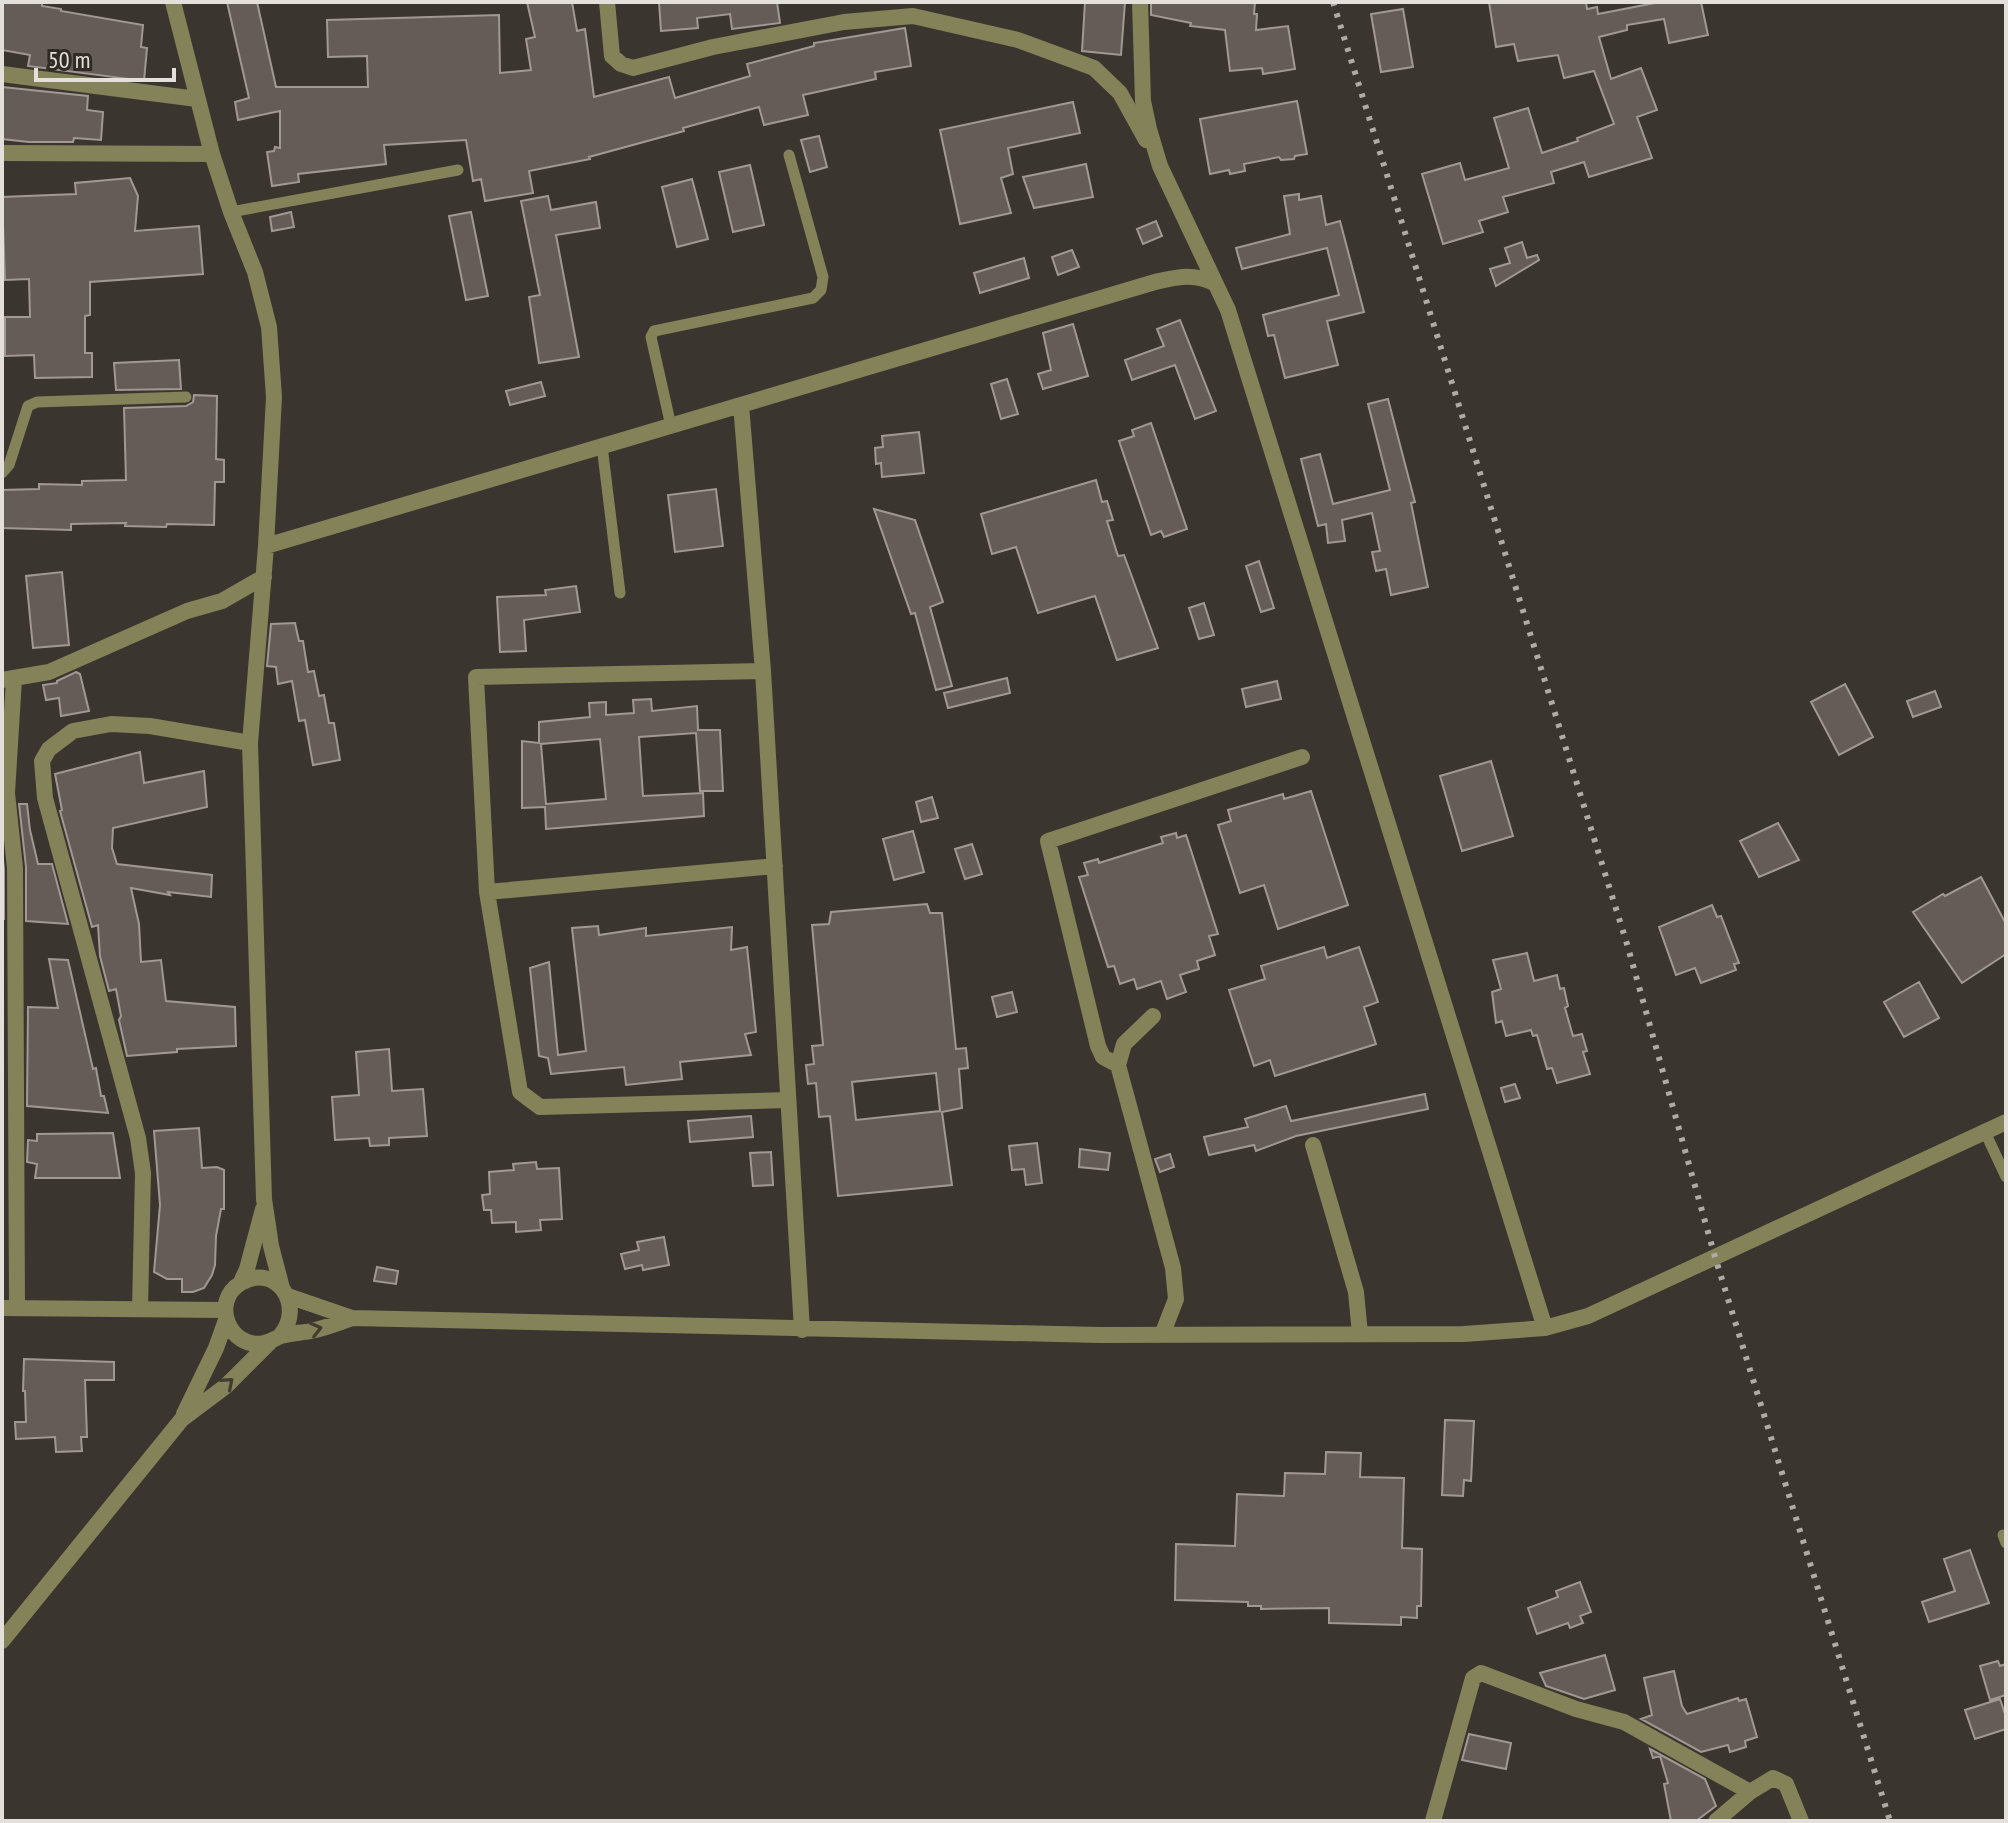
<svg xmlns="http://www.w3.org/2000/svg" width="2008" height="1823" viewBox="0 0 2008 1823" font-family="'PT Sans Narrow',sans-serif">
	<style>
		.building { fill: #655c58; stroke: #a19893; stroke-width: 2; fill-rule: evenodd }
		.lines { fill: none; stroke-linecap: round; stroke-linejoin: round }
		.service { stroke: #838258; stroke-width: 11 }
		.minor { stroke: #838258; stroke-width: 16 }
		.rail { stroke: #afaba7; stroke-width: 6; stroke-dasharray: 4 8; stroke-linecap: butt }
		.oneway { stroke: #413c2f }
	</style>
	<rect width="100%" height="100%" fill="#3a352e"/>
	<path class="building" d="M2,2H42V6L61,9V11L143,25L141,47L147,48L144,81L28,66L30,55L2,50Z
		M227,2H257L276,87H368L367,56L328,57L327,20L499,15L500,73L531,70L526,39L535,37L527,2H572L577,31L585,29L594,97L669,77L675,98L750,76L747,64L814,46V43L905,28L911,66L875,72L876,79L803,95L808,115L764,125L759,107L683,128L684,131L589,157L590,159L529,171L533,193L485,201L481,179L473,181L466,140L384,145L386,164L298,174L299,182L272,186L267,152L274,151L275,147L280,148V111L238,120L235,102L249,98Z
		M659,2H777L780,23L732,29L730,14L697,18L698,28L661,31Z
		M1085,2H1125L1121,55L1082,51Z
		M1151,2H1255L1254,14H1257L1256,30L1288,26L1295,69L1263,74L1262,68L1230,71L1225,30L1190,26L1191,23L1151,15Z
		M1489,2H1586L1587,9L1597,7L1598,14L1660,2H1701L1708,35L1669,43L1664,19L1627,25V30L1599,37L1611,79L1641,68L1657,110L1637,117L1652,158L1589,177L1584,162L1551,172L1554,183L1503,197L1508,212L1479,221L1483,232L1443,244L1422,174L1460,163L1465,180L1509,168L1494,118L1528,108L1542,153L1578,141L1577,138L1614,124L1594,71L1564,78L1558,55L1518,61L1514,44L1496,47Z
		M1403,9L1413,67L1381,72L1371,14Z
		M2,87L88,96L87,110L103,112L101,140L74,138L73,142H29L2,139Z
		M1297,101L1307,154L1295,156L1294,159L1281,160L1279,157L1244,164L1245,171L1230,174L1229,170L1210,174L1200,119Z
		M1073,102L1080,133L1008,148L1013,174L1001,178L1011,213L960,224L940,130Z
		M819,136L827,167L810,172L801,140Z
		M1086,164L1093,197L1034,208L1023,177Z
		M750,165L764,225L733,232L719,172Z
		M130,178L138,196L135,231L199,226L203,274L90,282V315L85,316V353H92V377L35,378L34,355L5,356V317H30L29,279L5,280L2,197L76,194L75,183Z
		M692,179L708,239L677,247L662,187Z
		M1299,194V200L1321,196L1326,225L1340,221L1364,312L1327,321L1338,365L1285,378L1274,335L1268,336L1263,315L1339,295L1327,248L1242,269L1236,248L1290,234L1284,196Z
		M548,196L551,210L596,202L600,228L556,235L579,357L539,363L529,297L540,295L521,201Z
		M291,212L294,227L272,231L270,217Z
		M471,212L488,296L466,300L449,216Z
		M1156,221L1162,236L1143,244L1137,229Z
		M1522,242L1527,258L1537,255L1539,260L1496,286L1490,269L1510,263L1505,248Z
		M1072,250L1079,267L1058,275L1052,257Z
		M1024,258L1029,278L980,293L974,273Z
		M1180,320L1216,411L1195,419L1175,365L1132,380L1125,360L1164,346L1157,329Z
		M1073,324L1088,376L1043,389L1038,374L1051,370L1043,333Z
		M179,360L181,389L116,390L114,363Z
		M1007,379L1018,414L1001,419L991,384Z
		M541,382L545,396L510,405L506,391Z
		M194,395L217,396L216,459L224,460V482H215L214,525L167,524L166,527L125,526L126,523L71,524V530L2,528V490L39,489V484L82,485V481L126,480L124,408L186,406L193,402Z
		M1388,399L1415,502L1411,503L1428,587L1391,595L1386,569L1376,571L1372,552L1380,551L1372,513L1342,520L1345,541L1328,543L1326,524L1318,526L1301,459L1320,454L1333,504L1390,490L1368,404Z
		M1151,423L1187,529L1164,537L1161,531L1151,535L1119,441L1134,436L1132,430Z
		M919,432L924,473L882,477L881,463L876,464L875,448L883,447L882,436Z
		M1096,480L1102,502L1107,501L1113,520L1107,521L1118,556L1124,555L1158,648L1117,660L1095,596L1038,613L1016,547L992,554L981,514Z
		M716,489L723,546L675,552L668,495Z
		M874,509L915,520L943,602L930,607L952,686L936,690L915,613L911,614Z
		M1259,561L1274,608L1261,612L1246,566Z
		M62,572L69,645L33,648L26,576Z
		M576,586L580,612L524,620L526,651L500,652L497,597L546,595L545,590Z
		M1204,603L1214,635L1199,639L1189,608Z
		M295,623L299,641H303L308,672L314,671L319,696L324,695L329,723H334L340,760L313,765L305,720L299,721L292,681L278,684L276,667L267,666L271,624Z
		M76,672L80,674L89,711L61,716L59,698L46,700L43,685L57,683V681Z
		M1007,678L1010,693L948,708L944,693Z
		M1277,681L1281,699L1246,707L1242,689Z
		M1845,684L1873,737L1839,755L1811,702Z
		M1935,691L1941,707L1913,717L1907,701Z
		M651,699L652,711L697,706L698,730H720L723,791H700L696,733L639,737L643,796L703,793L704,816L546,829L545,807L522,808V741L539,743V722L590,717L589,703L606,702V715L634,713L633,700ZM600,739L606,799L546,804L541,744Z
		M140,752L144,783L204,771L207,807L113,828L112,848L117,864L212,875L211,897L168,892L170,895L131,888L139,924L141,962L161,960L166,1001L235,1007L236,1046L177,1049V1052L127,1056L119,1020L121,1016L116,989L109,991L100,956L98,925L92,927L60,811L62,810L55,774Z
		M1491,761L1513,836L1462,851L1440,776Z
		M1311,791L1348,905L1278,929L1264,885L1240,893L1218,825L1231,821L1228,810L1283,794L1284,799Z
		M932,797L938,818L921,822L916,802Z
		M19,804H27L30,830L38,864H52L68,924L26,921V867Z
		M1778,823L1799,860L1759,877L1740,841Z
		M913,831L924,872L894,880L883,839Z
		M1176,833L1177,838L1186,835L1218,934L1209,936L1215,955L1197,961L1199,969L1180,975L1186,992L1167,999L1161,981L1137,989L1134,979L1120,984L1114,966L1108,967L1079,877L1088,875L1084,863L1098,859L1099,863L1163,843L1161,837Z
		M972,844L982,874L965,879L955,849Z
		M2,850L4,869V919H2Z
		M1981,877L2006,924V954L1962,983L1913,912L1943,894L1945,896Z
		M927,904L930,913H942L956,1049L966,1048L968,1068L959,1069L962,1108L942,1112L952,1185L838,1196L830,1116L819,1117L816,1083L808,1084L806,1065L814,1064L812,1046L823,1045L812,925L829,924L831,912ZM936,1073L940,1111L856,1120L852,1082Z
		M1712,905L1717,917L1721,916L1739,963L1734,964L1736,970L1701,983L1695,968L1676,975L1659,927Z
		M598,926L599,935L646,928V936L732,927L731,950L747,947L756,1032L745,1034L751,1055L680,1062L682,1079L626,1085L624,1067L551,1074L548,1058L539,1056L530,968L549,962L558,1055L586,1051L572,928Z
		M1324,947L1327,958L1359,947L1378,1002L1364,1007L1376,1044L1275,1076L1270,1060L1254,1066L1229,990L1265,979L1261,966Z
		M1527,953L1534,981L1557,975L1560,989L1564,988L1568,1006L1565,1008L1573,1036L1582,1034L1587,1051L1583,1052L1590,1074L1557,1083L1552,1068L1547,1069L1537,1035L1533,1036L1531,1030L1506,1036L1502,1021L1496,1023L1492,992L1501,989L1493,960Z
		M49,959L68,960L93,1069L96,1068L101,1096H104L108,1113L27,1106L28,1007L58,1008Z
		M1919,982L1939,1018L1904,1037L1884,1002Z
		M1012,992L1017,1012L997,1017L992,997Z
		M389,1049L392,1091L423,1089L427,1136L389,1138V1145L370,1146L369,1138L335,1140L332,1097L359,1095L356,1052Z
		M1515,1084L1520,1098L1505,1102L1501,1088Z
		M1425,1094L1428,1109L1296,1136L1256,1151L1254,1145L1209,1155L1204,1137L1248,1127L1245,1119L1286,1106L1291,1121Z
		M751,1116L753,1137L690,1142L688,1121Z
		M199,1128L202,1168L217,1167L224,1170V1209H221L216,1236L215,1265L212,1275L204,1288L193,1292H182V1279H167L154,1272L160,1205L154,1131Z
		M113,1133L120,1178H35L37,1164L27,1162L28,1140L37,1141V1134Z
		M1037,1143L1042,1183L1026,1185L1024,1169L1012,1170L1009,1146Z
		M1080,1149L1110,1153L1108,1170L1079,1167Z
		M771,1152L773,1185L753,1186L750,1153Z
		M1170,1154L1174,1167L1160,1172L1155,1159Z
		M536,1162L537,1169L559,1168L562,1219L540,1220L541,1230L516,1232V1222L492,1223L491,1210H484L482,1195L490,1194L489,1172L514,1170L513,1164Z
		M664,1237L669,1265L643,1270L642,1265L625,1269L621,1254L639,1250L637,1242Z
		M377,1267L398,1271L396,1284L374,1281Z
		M24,1359L114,1362V1380H85L87,1437H81L82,1451L56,1452L55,1437L16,1439L15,1422H26L25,1391H23Z
		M1445,1420L1474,1421L1471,1481L1464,1480L1463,1496L1442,1495Z
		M1326,1452L1361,1453L1360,1477L1404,1478L1402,1548L1422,1549L1421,1606H1417V1618L1401,1617V1625L1329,1623V1608L1261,1609V1606H1248V1602L1175,1600L1176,1544L1235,1546L1237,1494L1284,1496L1285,1473L1325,1474Z
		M1970,1550L1989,1603L1929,1622L1922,1602L1955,1591L1944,1559Z
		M1580,1582L1591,1612L1580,1616L1583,1623L1570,1628L1568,1623L1537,1634L1528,1608L1558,1597L1556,1591Z
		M1605,1655L1615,1690L1584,1699L1546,1686L1540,1673Z
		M1998,1661L2000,1666L2006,1664V1695L1990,1700L1980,1666Z
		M1674,1671L1682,1706L1687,1714L1738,1698L1739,1701L1746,1699L1757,1737L1745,1741L1746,1747L1730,1752L1728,1745L1701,1752L1641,1719L1652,1715L1644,1678Z
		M2000,1699L2006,1717V1729L1975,1739L1965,1710Z
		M1469,1734L1511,1743L1506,1769L1462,1760Z
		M1650,1749L1705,1779L1716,1806L1696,1821H1671L1664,1784L1668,1783L1660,1756L1653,1758Z"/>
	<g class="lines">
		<path class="service" d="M231,212L458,170
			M671,426L651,337L654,331L813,298L821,290L823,277L789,155
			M602,446L620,593
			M2,473L9,465L28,406L37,402L186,397
			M1985,1132L2006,1177
			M2003,1535L2006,1543"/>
		<path class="minor" d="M173,2L212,154L231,212L255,272L269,327L274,397L266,546L250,743L264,1199L271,1246L282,1288
			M607,2L612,56L621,64L633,68L713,47L844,22L913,16L1018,40L1094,68L1120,93L1146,140
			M1140,2L1143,101L1149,129L1160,166L1228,310L1545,1328
			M2,74L197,99
			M2,153L212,154
			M741,405L763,671L802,1330
			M266,546L1155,282C1177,277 1193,273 1214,283
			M763,671L476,677L487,892L775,866
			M14,679L7,793L15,868L17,1308
			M2,680L49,672L187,611L222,601L264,577
			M487,892L520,1092L540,1107L788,1100
			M1153,1016L1124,1044L1118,1065L1173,1268L1176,1299L1162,1335
			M1118,1065L1103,1057L1098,1046L1048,841L1302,757
			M1313,1145L1356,1292L1360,1334
			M241,1282L247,1269L263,1209
			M288,1296L352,1318L1100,1335L1464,1334L1545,1328L1588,1316L2006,1122
			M2,1308L224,1310
			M140,1309L143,1173L138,1138L45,798L42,761L49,749L73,731L111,724L150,726L250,743
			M280,1336C306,1306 276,1262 241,1283C210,1301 229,1350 264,1343C271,1342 275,1338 281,1336C290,1333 301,1333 311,1331C325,1328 339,1323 352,1318
			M184,1414L216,1348L226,1320
			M2,1641L182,1419L226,1386L270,1342
			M1433,1821L1473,1678L1481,1673L1576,1709L1624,1722L1750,1792
			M1716,1821L1750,1792L1773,1778L1786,1784L1801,1821"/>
		<path class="rail" d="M1333,2L1627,944L1715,1257L1890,1821"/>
	</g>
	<defs><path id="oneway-chevron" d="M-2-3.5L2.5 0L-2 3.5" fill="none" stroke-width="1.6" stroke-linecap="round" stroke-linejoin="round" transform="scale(2)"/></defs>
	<g class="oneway">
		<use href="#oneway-chevron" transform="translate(316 1329) rotate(-14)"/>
		<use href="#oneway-chevron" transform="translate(228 1383) rotate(-41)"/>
	</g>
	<rect width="2008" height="1823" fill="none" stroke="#e3e0dc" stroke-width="8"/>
	<path d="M36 68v12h138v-12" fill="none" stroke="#e3e0dc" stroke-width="4"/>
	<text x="48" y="68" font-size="24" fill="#e3e0dc" stroke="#302b25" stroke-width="6" paint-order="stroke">50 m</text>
</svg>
